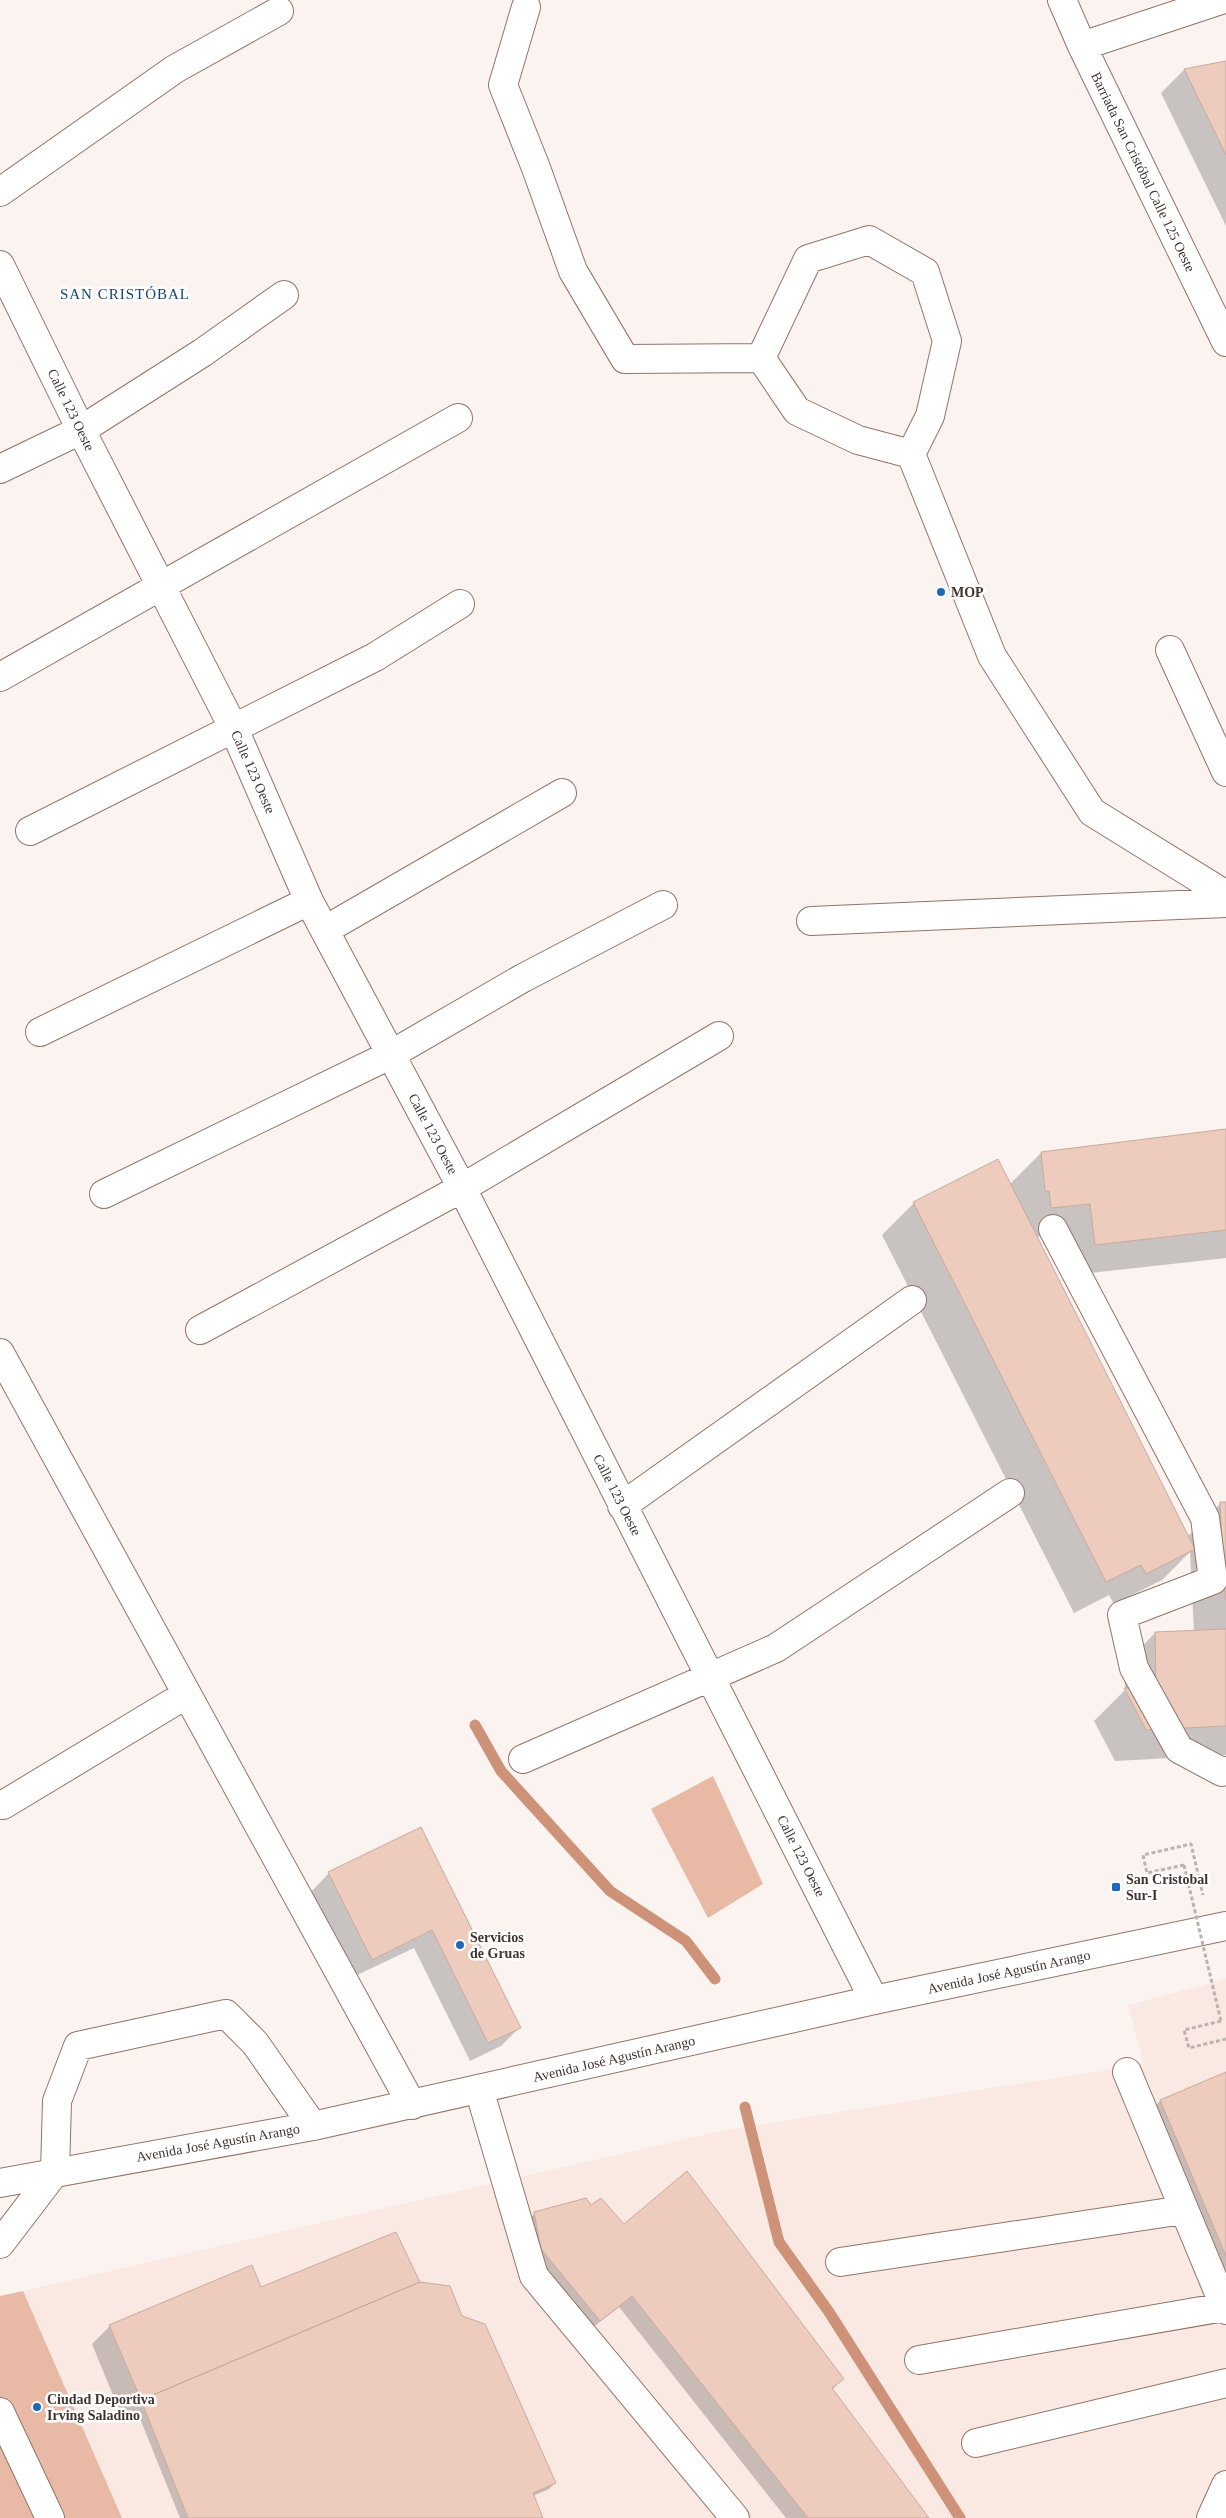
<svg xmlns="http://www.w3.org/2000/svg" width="1226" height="2518" viewBox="0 0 1226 2518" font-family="Georgia,serif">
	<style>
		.built { fill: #fae9e2 }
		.green { fill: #e8b9a5 }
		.shadow { fill: #0003 }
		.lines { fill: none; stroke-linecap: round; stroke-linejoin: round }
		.stream { stroke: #ce9279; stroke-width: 11 }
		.building { fill: #edccbe; stroke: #c9aa9d }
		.minor-casing { stroke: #917468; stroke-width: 30 }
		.major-casing { stroke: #917468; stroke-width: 30 }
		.path { stroke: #bcb3b0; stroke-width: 3; stroke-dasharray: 4 2.5; stroke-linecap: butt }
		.minor { stroke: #fff; stroke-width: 28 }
		.major { stroke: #fff; stroke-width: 28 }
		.path-bridge { stroke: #bcb3b0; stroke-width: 3; stroke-dasharray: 4 2.5; stroke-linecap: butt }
		.poi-dot { fill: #1d69b8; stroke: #fff; stroke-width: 2 }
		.labels { text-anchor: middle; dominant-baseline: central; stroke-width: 5; stroke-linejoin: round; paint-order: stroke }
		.street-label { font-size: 14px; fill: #41342f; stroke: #fff }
		.poi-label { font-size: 14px; font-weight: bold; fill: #41342f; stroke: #fff; text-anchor: start }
		.neighbourhood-label { font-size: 15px; letter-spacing: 1px; fill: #144376; stroke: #fff }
	</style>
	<rect width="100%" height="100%" fill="#faf3f0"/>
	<path class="built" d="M1226,1979V2518H122L23,2291L725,2130L1144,2064L1128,2005Z"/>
	<path class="green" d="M713,1776L763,1884L708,1918L651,1809Z
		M23,2291L122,2518H0V2296Z"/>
	<path class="shadow" d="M1226,62V226L1161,93L1184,70Z
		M1226,1131V1258L1063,1276L1059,1234L1036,1237L1190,1541L1189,1535L1221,1503H1226V1755L1115,1761L1094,1721L1125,1690L1124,1665L1155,1633L1194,1632L1190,1552L1162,1580L1114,1604L1109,1595L1074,1613L882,1235L914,1203L997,1161L1009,1185L1041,1153Z
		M420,1829L519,2028L501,2046L470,2061L414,1948L353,1977L311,1892L329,1873Z
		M1226,2074V2289L1148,2113L1160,2101Z
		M591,2207L623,2226L842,2379L832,2390L927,2518H786L619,2307L587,2332L529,2262L523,2225L535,2213Z
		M419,2284L461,2317L555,2483L549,2489L533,2496L542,2518H180L137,2411L122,2417L92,2344L110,2326L261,2289Z"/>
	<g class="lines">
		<path class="stream" d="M475,1725L501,1771L610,1891L686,1941L715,1979
			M745,2107L779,2242L829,2312L960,2518"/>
	</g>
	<path class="building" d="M1226,61V155L1184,69Z
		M1226,1129V1230L1095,1245L1090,1204L1051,1208L1049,1191H1045L1041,1152Z
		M998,1159L1195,1549L1146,1574L1141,1565L1106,1582L913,1202Z
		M1220,1502H1226V1599H1225Z
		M1226,1629V1726L1146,1730L1124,1688H1156L1155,1632Z
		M421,1827L521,2028L488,2043L432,1930L372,1960L328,1872Z
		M1226,2072V2256L1160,2100Z
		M687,2171L844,2379L832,2388L929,2518H808L632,2296L600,2321L541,2249L534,2212L586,2198L591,2205L601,2198L624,2224Z
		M396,2232L420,2282L141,2400L109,2325L252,2265L261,2287Z
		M420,2282L450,2286L462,2316L485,2324L556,2483L533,2493L543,2518H188L141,2400Z"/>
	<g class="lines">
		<defs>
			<path id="minor" d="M1062,0L1082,46L1226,342
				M526,7L503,85L536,168L573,271L625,359L761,358
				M1082,46L1221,0
				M0,192L175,69L279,11
				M0,265L81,430L234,729L309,901L462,1188L874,2000
				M911,454L858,440L797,411L761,358L808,259L869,240L925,272L947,341L930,416L911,454L992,656L1092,812L1226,895
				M0,469L81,430L202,353L284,295
				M1170,650L1226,772
				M0,677L458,418
				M30,831L375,657L460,604
				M811,921L1226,903
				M325,930L562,793
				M40,1032L309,901
				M104,1194L390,1055L523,978L663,905
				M1053,1229L1205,1518L1213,1580L1122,1615L1134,1668L1179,1749L1222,1772L1226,1771
				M200,1330L462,1188L719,1036
				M0,1353L412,2105
				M622,1506L912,1300
				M523,1759L776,1648L1010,1493
				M3,1805L187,1694
				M1127,2072L1226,2310
				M479,2089L534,2276L735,2518
				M0,2244L55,2172L57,2101L78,2046L226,2014L255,2043L313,2126
				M840,2262L1183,2210
				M919,2360L1224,2307
				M0,2412L50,2518
				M976,2443L1226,2383
				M1211,2518L1226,2485"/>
			<path id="major" d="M0,2183L313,2126L874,2000L1226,1926"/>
		</defs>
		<use href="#minor" class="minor-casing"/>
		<use href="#major" class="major-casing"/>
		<path class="path" d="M1184,1865L1147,1873L1143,1855L1191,1844L1203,1895
			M1221,2021L1184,2030L1189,2048L1226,2039"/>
		<use href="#minor" class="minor"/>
		<use href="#major" class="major"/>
		<path class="path-bridge" d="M1184,1865L1221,2021"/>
	</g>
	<g class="poi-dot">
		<circle cx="941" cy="592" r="5"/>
		<rect x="1111" y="1882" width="10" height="10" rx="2.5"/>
		<circle cx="460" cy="1945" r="5"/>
		<circle cx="37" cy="2407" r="5"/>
	</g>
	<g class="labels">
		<g class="street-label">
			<text transform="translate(1143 172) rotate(64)">Barriada San Cristóbal Calle 125 Oeste</text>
			<text transform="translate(71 410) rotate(64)">Calle 123 Oeste</text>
			<text transform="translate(253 772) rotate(66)">Calle 123 Oeste</text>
			<text transform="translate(433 1134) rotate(62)">Calle 123 Oeste</text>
			<text transform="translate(617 1495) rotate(63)">Calle 123 Oeste</text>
			<text transform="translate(801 1856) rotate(63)">Calle 123 Oeste</text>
			<text transform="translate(1009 1972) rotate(-12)">Avenida José Agustín Arango</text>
			<text transform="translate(614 2059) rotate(-13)">Avenida José Agustín Arango</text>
			<text transform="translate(218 2143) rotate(-10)">Avenida José Agustín Arango</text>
		</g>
		<g class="poi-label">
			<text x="951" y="592">MOP</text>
			<text x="1126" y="1879">San Cristobal<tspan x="1126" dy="16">Sur-I</tspan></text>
			<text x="470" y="1937">Servicios<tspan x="470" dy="16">de Gruas</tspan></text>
			<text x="47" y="2399">Ciudad Deportiva<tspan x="47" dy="16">Irving Saladino</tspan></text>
		</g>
		<g class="neighbourhood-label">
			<text x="125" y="294">SAN CRISTÓBAL</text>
		</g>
	</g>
</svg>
